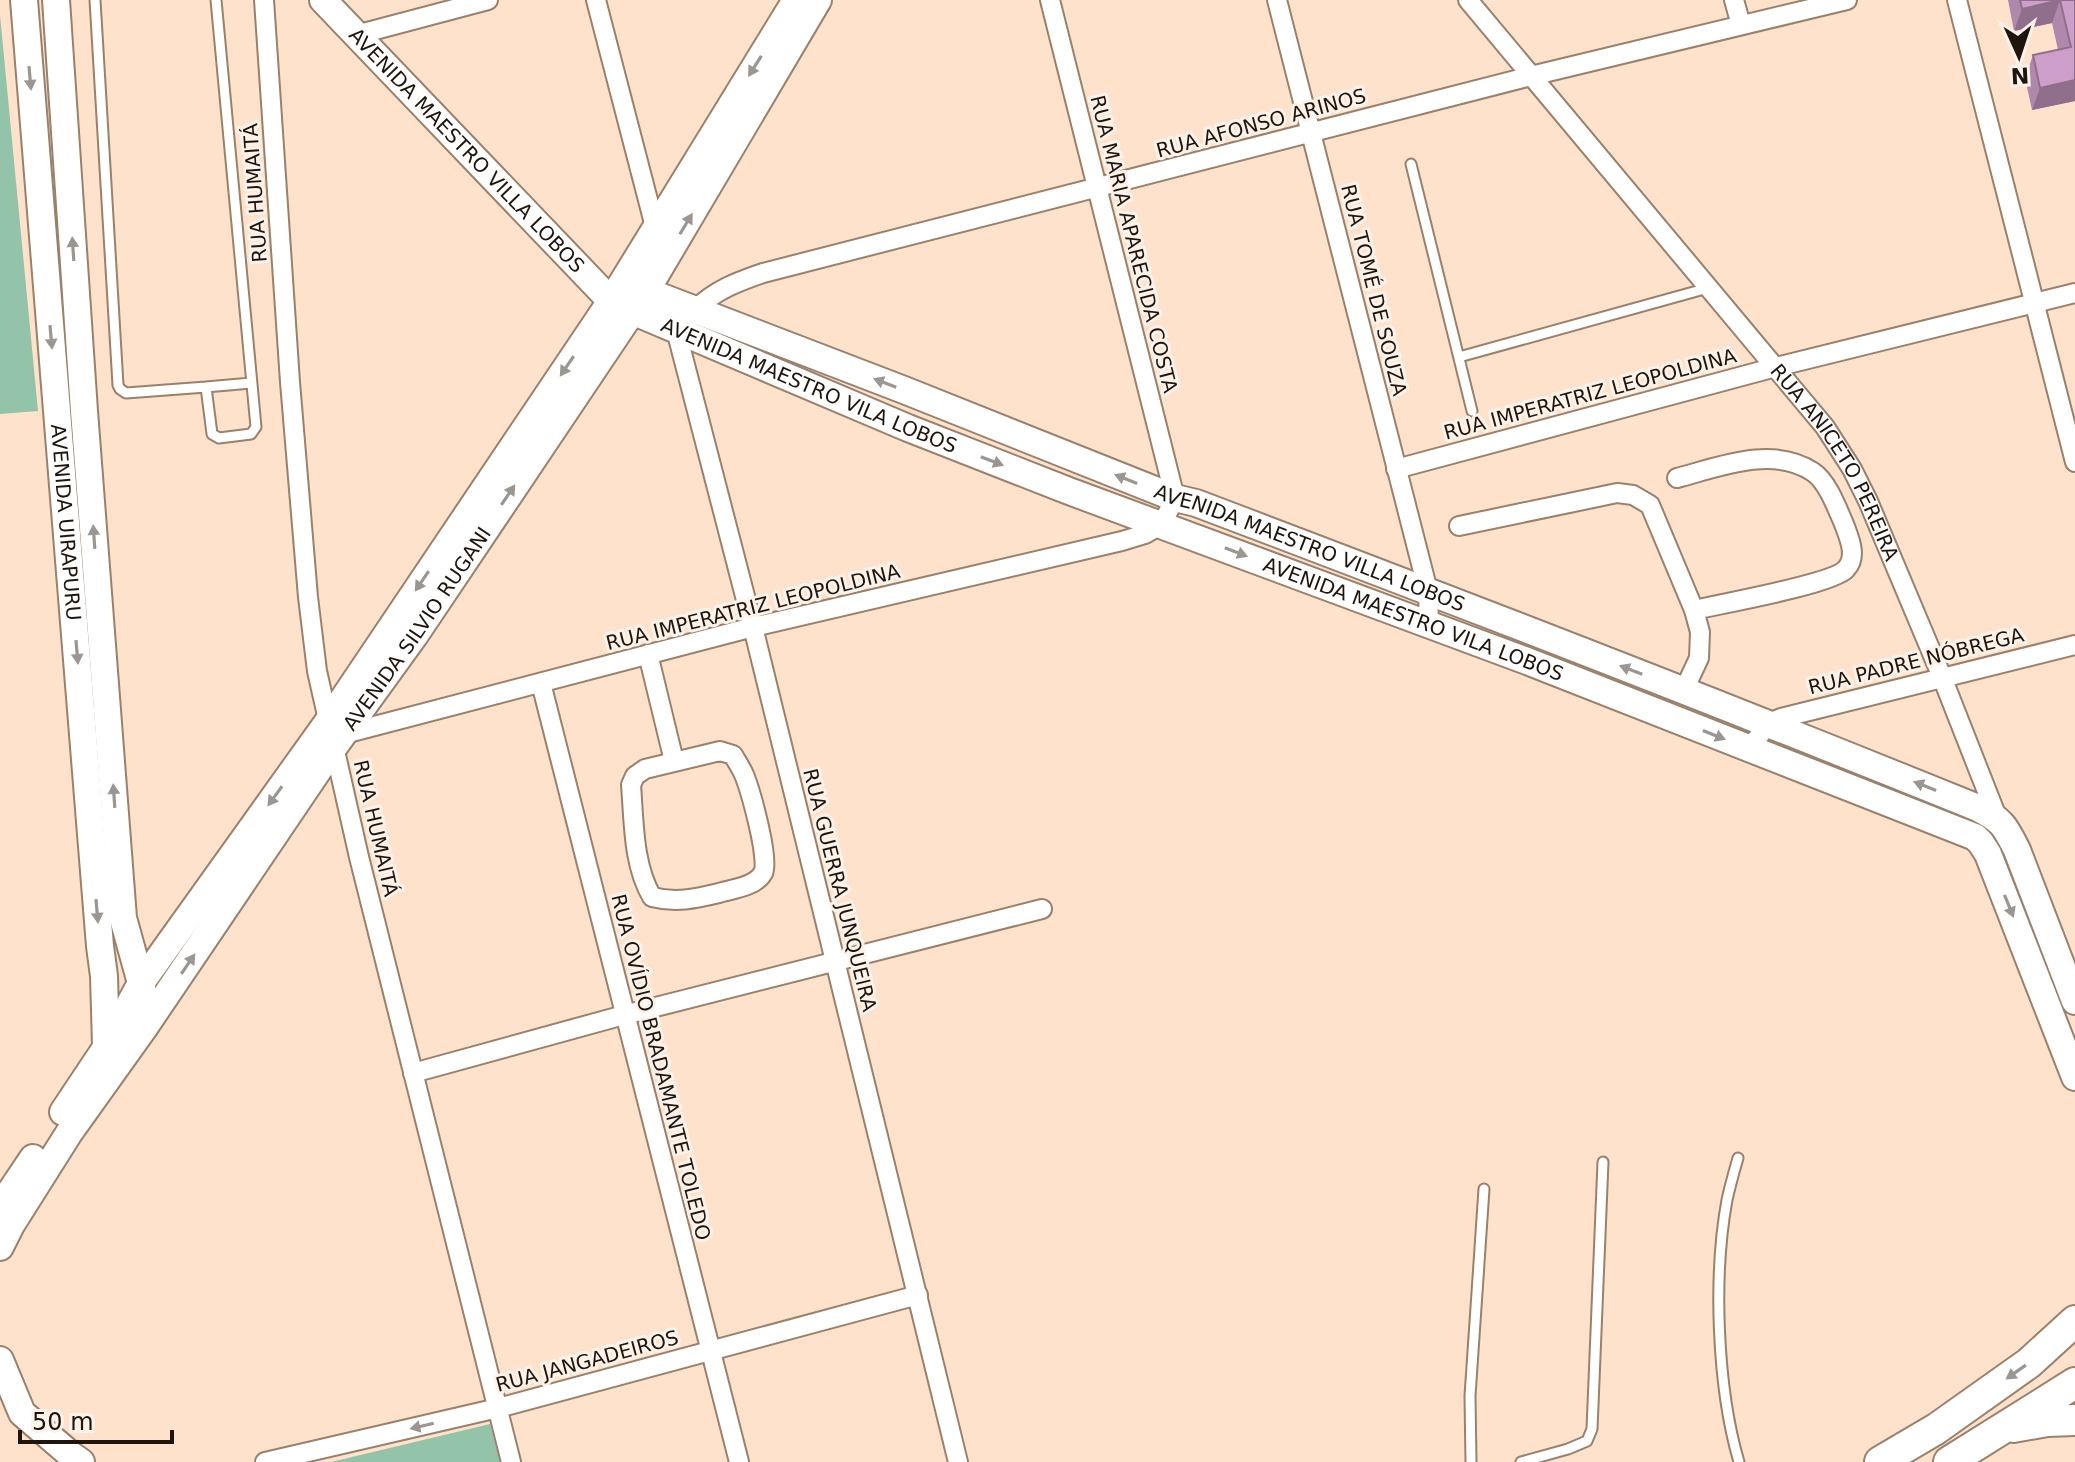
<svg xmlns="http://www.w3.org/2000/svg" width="2075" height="1462" viewBox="0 0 2075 1462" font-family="'DejaVu Sans',sans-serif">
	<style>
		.green { fill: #93c3a9 }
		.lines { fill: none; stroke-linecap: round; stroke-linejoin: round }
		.lane-casing { stroke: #99816c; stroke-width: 13 }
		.street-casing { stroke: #99816c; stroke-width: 22 }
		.secondary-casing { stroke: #99816c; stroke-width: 30 }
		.primary-casing { stroke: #99816c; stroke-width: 34 }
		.lane { stroke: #fff; stroke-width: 9 }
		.street { stroke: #fff; stroke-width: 18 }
		.secondary { stroke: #fff; stroke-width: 26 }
		.primary { stroke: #fff; stroke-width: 30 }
		.wall { fill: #b088ad }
		.shaded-wall { fill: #906f8d }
		.building { fill: #cd9ec9; stroke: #906f8d; stroke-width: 2 }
		.oneway { fill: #9a9692 }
		.labels { text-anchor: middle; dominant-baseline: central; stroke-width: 6; stroke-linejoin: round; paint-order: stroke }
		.street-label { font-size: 20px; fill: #1f150d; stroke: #fef3ea }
	</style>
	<rect width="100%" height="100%" fill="#fee2cb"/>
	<path class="green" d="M0,15L38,411L0,414Z
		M490,1424L500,1462H331Z"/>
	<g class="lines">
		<defs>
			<path id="lane" d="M95,0L118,385L120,389L126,393L206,387L212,434L219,438L251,434L256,427L216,0
				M1411,164L1472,411
				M1459,357L1708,288
				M206,387L251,383
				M1738,1158C1734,1172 1730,1186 1727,1200C1713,1276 1717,1387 1739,1462
				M1471,1462L1470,1396L1484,1189
				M1521,1462L1568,1449L1587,1441L1592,1429L1603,1162"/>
			<g id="street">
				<path d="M264,0L290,382L308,597L317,671L359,857L511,1462"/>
				<path d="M596,0L655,227"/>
				<path d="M1277,0L1428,591L1429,624"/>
				<path id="s1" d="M1468,0L1825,427L1852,469L1868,501L1942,677L1997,817"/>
				<path d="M1734,0L1741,25"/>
				<path d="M1957,0L2075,462"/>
				<path d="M356,35L488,0"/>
				<path d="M695,310C715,290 737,282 763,273L1531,76L1847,0"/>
				<path d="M676,330L753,627L958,1462"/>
				<path d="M1396,469L1776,367L2075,293"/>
				<path d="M1677,478C1719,467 1773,445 1813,472C1827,481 1837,508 1844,524C1849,538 1858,556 1846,569C1833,584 1720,604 1694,610"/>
				<path d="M1459,526L1617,493L1633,495L1650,505L1694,610L1700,632L1699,658L1684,690"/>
				<path d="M648,654L674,761"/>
				<path d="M541,683L739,1462"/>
				<path d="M340,731L344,734L753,627L1122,541L1145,534L1162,524L1175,498L1050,0"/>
				<path d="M1749,749L1769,723L1781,718L2075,645"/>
				<path d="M720,751L733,755C737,762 742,769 745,777C751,793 770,860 763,873C755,887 732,889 719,893C694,899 676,903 652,897C633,865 634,822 631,785L635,776L645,769Z"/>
				<path d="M413,1073L624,1015L1042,909"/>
				<path d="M265,1462L498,1408L918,1295"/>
			</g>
			<g id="secondary">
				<path id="s2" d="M24,0L100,946L104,976L106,1045"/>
				<path d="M56,0L84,411L123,918L141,983L143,993"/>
				<path id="s3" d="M323,0L611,301L632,311L908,428L1069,491L1527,661L1975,837L1981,843L1988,854L2075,1077"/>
				<path id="s4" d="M624,281L646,291L904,390L1175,498L1196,503C1458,602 1719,703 1978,808C2002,820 2005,826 2017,850L2075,1001"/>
				<path d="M63,1112L107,1046L141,983L327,723L611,301L796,0"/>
				<path d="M0,1207L33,1158"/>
				<path id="s5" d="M0,1247L11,1225L69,1133L144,1028L334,747L415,635L646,291L818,0"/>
				<path d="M0,1360L22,1413L71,1455L81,1462"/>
			</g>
			<path id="primary" d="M2013,1427L2047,1421L2075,1420
				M1880,1462L1936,1429L2029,1363L2075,1321
				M1949,1462L2075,1383"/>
		</defs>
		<use href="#lane" class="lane-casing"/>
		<use href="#street" class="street-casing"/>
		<use href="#secondary" class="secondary-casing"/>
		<use href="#primary" class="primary-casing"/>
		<use href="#lane" class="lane"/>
		<use href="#street" class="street"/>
		<use href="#secondary" class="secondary"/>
		<use href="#primary" class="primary"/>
	</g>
	<path class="wall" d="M2008,0H2075V101L2032,110L2025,78L2033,55L2058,50L2052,23L2014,31Z"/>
	<path class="shaded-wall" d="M2060,0L2052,23L2014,31L2022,9Z
		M2075,80V101L2032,110L2040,88Z"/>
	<path class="building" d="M2020,0H2075V80L2040,88L2033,55L2071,47L2060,0L2022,9Z"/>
	<defs><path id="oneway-solid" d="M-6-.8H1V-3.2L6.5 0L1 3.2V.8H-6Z" transform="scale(2)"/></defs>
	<g class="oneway">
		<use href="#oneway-solid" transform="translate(755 66) rotate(122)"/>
		<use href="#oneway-solid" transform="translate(30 78) rotate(85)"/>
		<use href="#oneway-solid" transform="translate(686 224) rotate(-59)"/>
		<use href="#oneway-solid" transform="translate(73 249) rotate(-94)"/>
		<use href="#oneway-solid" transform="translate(51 337) rotate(85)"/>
		<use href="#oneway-solid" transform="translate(567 366) rotate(124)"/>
		<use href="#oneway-solid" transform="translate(885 383) rotate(-159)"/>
		<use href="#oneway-solid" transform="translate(992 461) rotate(21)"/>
		<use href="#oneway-solid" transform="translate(1126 479) rotate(-158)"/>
		<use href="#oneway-solid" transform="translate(508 495) rotate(-56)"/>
		<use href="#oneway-solid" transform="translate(94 537) rotate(-94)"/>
		<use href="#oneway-solid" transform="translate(1236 552) rotate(21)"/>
		<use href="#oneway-solid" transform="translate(422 581) rotate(124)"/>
		<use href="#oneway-solid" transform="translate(77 652) rotate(85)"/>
		<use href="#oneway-solid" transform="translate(1631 670) rotate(-159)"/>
		<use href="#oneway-solid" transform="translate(1714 735) rotate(22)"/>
		<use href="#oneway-solid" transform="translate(1925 786) rotate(-158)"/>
		<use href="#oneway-solid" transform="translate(114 796) rotate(-94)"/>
		<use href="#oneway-solid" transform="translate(275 796) rotate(126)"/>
		<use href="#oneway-solid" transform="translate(2009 906) rotate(68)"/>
		<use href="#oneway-solid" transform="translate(97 911) rotate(85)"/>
		<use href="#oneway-solid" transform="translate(188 964) rotate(-56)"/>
		<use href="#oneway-solid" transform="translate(2016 1372) rotate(145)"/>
		<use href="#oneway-solid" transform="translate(422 1426) rotate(167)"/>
	</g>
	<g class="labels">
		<g class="street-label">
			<text transform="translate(1261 123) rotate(-15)">RUA AFONSO ARINOS</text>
			<text stroke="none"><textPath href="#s3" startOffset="208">AVENIDA MAESTRO VILLA LOBOS</textPath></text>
			<text transform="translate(255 193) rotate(-94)">RUA HUMAITÁ</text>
			<text transform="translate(1134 244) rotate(76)">RUA MARIA APARECIDA COSTA</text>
			<text transform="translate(1374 290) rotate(76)">RUA TOMÉ DE SOUZA</text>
			<text stroke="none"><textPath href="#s3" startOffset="632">AVENIDA MAESTRO VILA LOBOS</textPath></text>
			<text transform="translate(1590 394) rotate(-15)">RUA IMPERATRIZ LEOPOLDINA</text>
			<text stroke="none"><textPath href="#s1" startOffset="592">RUA ANICETO PEREIRA</textPath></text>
			<text stroke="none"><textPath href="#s2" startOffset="524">AVENIDA UIRAPURU</textPath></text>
			<text stroke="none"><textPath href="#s4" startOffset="736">AVENIDA MAESTRO VILLA LOBOS</textPath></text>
			<text transform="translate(753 607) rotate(-14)">RUA IMPERATRIZ LEOPOLDINA</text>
			<text stroke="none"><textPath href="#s3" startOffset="1280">AVENIDA MAESTRO VILA LOBOS</textPath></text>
			<text stroke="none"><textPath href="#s5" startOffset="746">AVENIDA SILVIO RUGANI</textPath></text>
			<text transform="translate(1916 661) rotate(-14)">RUA PADRE NÓBREGA</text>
			<text transform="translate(376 828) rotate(77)">RUA HUMAITÁ</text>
			<text transform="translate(840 890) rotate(76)">RUA GUERRA JUNQUEIRA</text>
			<text transform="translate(661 1067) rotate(76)">RUA OVÍDIO BRADAMANTE TOLEDO</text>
			<text transform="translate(587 1361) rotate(-15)">RUA JANGADEIROS</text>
		</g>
	</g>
	<g transform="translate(2019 56) rotate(177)" stroke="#fef3ea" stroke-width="6" paint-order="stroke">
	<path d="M0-6L14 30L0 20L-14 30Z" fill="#1f150d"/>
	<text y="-12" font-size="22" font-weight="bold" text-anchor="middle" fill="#1f150d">N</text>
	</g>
	<path d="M20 1430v12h152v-12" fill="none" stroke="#1f150d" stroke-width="4"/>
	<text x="32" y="1430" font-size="24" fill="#1f150d" stroke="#fef3ea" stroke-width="6" paint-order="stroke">50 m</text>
</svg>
